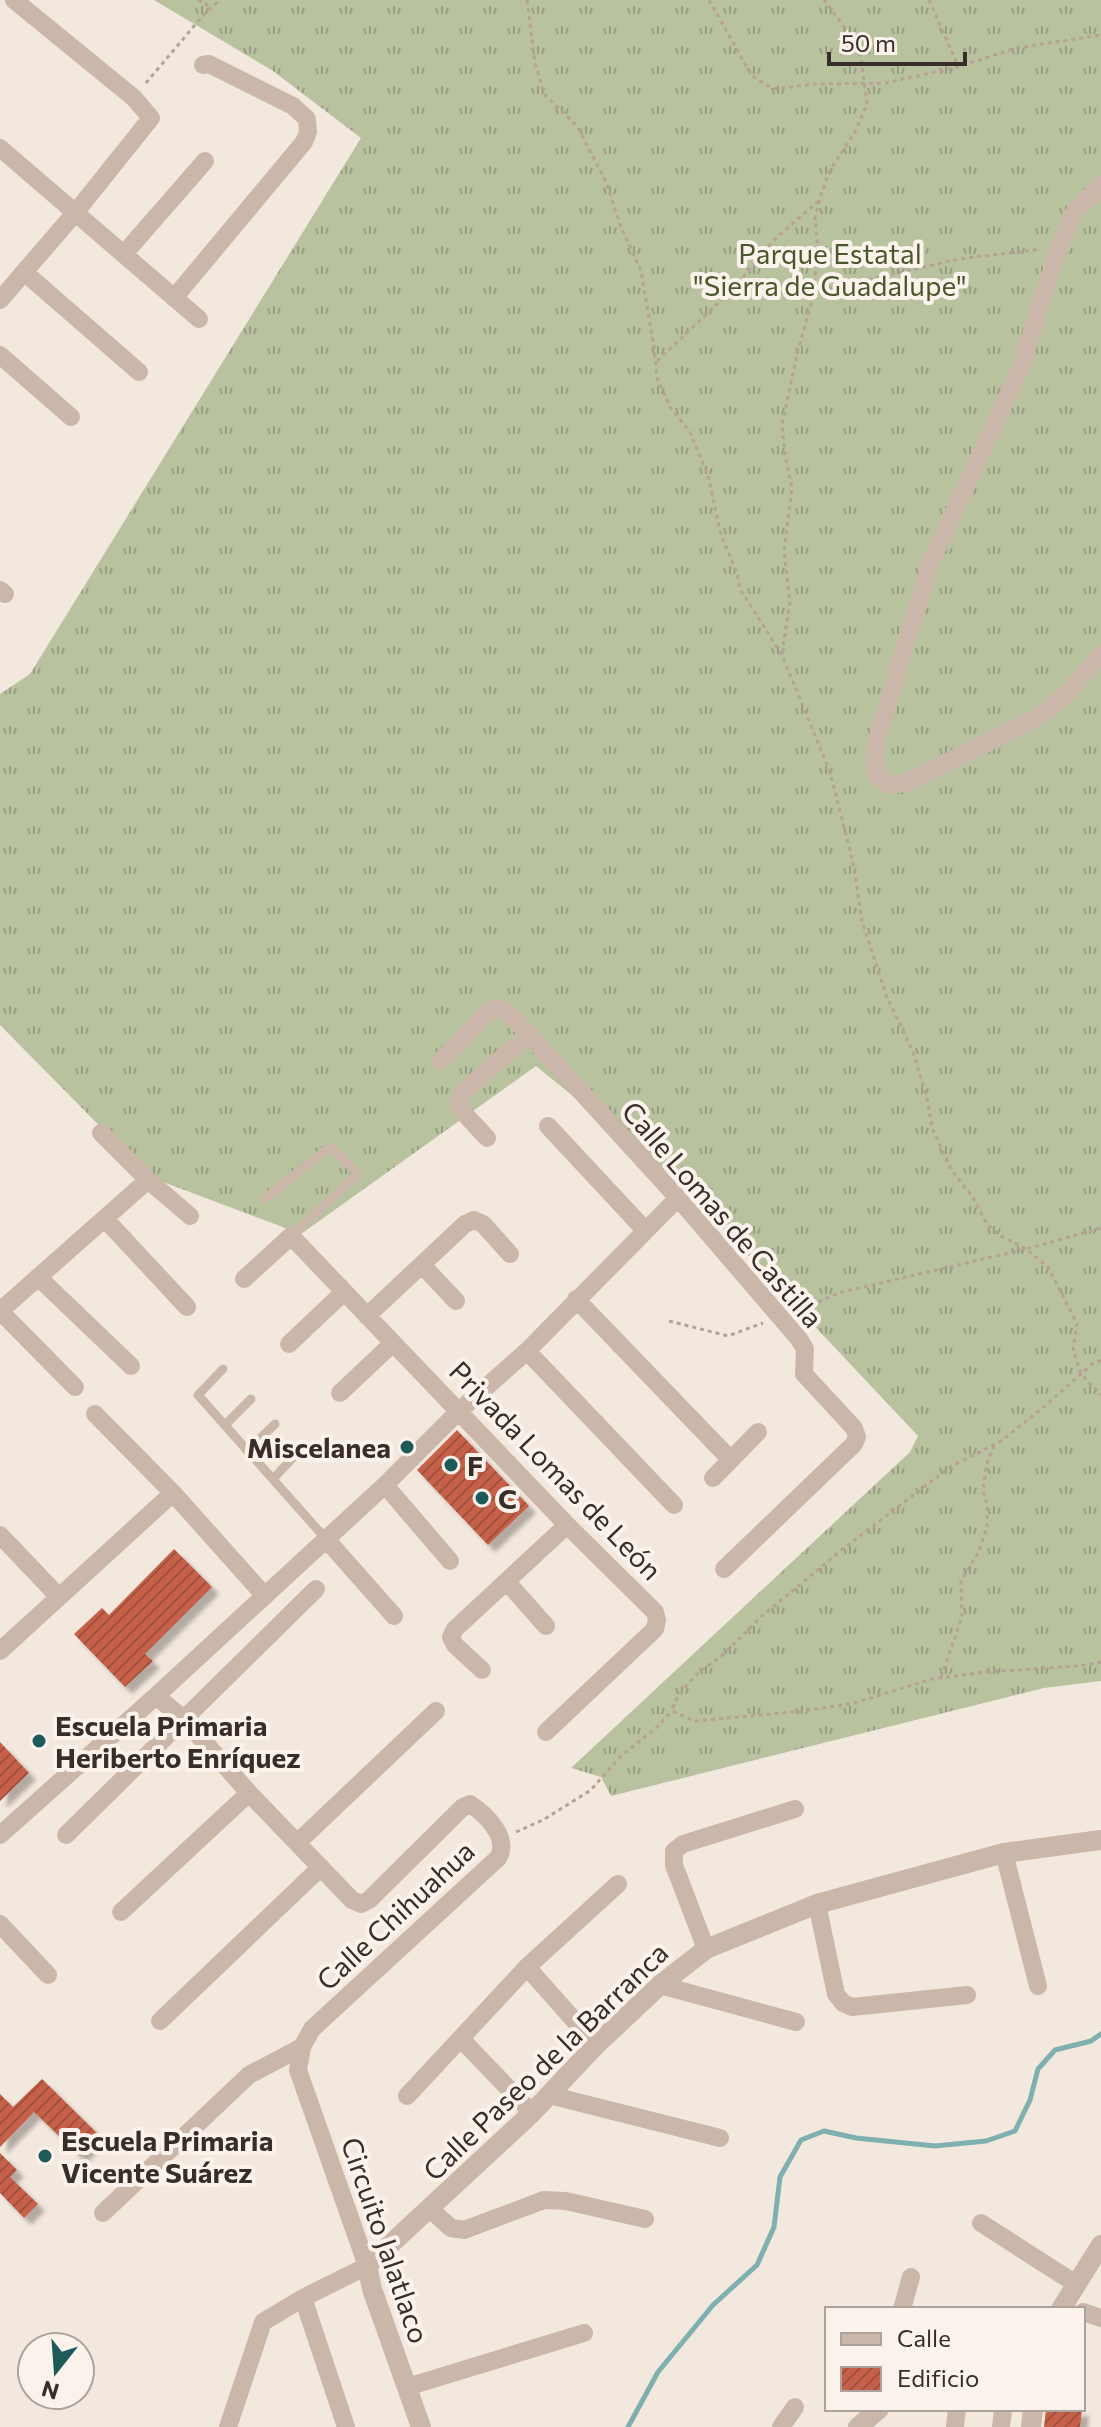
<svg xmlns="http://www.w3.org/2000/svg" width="1101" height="2427" viewBox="0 0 1101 2427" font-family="Commissioner,sans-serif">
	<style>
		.grass { fill: url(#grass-tufts) }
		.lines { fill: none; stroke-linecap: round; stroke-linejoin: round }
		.stream { stroke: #7db0af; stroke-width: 5 }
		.building { fill: url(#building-hatch); filter: url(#shadow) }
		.path { stroke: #b7a194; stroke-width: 3; stroke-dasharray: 4 4; stroke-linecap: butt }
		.service { stroke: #cbb7aa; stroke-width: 9 }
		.minor { stroke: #cbb7aa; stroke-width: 18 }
		.tertiary { stroke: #cbb7aa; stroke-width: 20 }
		.poi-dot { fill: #1f5a5a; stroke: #faf2eb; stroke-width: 3 }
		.labels { text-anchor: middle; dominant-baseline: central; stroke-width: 8; stroke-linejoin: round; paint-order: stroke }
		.park-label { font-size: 28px; fill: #4a572d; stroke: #faf2eb }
		.street-label { font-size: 28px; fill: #392d2a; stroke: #faf2eb }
		.poi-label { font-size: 28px; font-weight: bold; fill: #392d2a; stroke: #faf2eb; text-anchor: start }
	</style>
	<defs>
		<pattern id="grass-tufts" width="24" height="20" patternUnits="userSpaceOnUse" patternTransform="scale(2)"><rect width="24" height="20" fill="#b8c29e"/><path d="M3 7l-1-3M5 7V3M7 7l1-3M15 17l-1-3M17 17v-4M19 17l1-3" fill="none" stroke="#979e81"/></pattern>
		<pattern id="building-hatch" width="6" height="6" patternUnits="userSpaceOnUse" patternTransform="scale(2)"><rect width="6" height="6" fill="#c6604a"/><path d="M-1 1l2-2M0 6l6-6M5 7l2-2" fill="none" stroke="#a2503e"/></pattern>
		<filter id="shadow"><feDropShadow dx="7" dy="7" stdDeviation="2" flood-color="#0004"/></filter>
	</defs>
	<rect width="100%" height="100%" fill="#f3e8de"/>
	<path class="grass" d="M154,0H1101V1681L1044,1688L611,1796L601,1777L571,1768L910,1452L918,1436L681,1184L536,1066L301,1234L150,1177L0,1025V694L30,674L361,138L273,71Z"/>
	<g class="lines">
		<path class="stream" d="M628,2427L658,2372L713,2305L757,2265L774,2227L780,2177L801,2140L824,2131L856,2138L935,2146L986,2141L1015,2131L1030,2100L1038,2069L1055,2050L1091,2041L1101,2034"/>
	</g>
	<path class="building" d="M457,1430L529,1506L488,1545L417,1470Z
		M174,1549L212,1587L145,1654L153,1661L125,1687L74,1634L102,1608L109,1615Z
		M0,1742L29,1773L0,1801Z
		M42,2079L100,2136L80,2156L34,2112L0,2147V2094L13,2107Z
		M0,2153L17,2170L10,2177L38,2204L24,2218L0,2193Z
		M1046,2409H1082L1080,2427H1044Z"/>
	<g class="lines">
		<path class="path" d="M198,0L212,7
			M527,0L535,63L544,94L577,126L606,182L621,227L641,271L654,347L657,378L670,407L690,432L708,475L721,535L737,573L740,589L782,655L830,772L853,862L862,921L886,995L913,1052L927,1098L932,1128L952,1171L972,1196L987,1224L999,1235L1026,1249L1048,1267L1077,1324L1073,1349L1081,1374L1101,1395
			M709,0L752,76L774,89L814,84L886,83L958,67L1016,48L1101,35
			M929,0L958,66
			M146,83L205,13L220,0
			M813,292L959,259L1041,249
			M657,361L732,290L778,236L819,201
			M782,653L790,602L784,551L792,488L785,455L782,424L799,346L812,301L818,251L815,218L819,201L829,172L855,132L867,104L861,57L845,28L824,0
			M796,1311L842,1292L1026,1249L1101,1228
			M669,1321L728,1336L763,1323
			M1101,1360L1092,1364L1045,1406L1001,1441L950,1467L844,1548L762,1616L724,1654L698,1673L683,1690L674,1703L672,1711L695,1721L804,1711L854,1703L932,1679L986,1672L1078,1666L1101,1662
			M941,1677L962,1617L961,1581L979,1551L987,1528V1504L983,1491L986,1466L994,1445
			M516,1832L543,1820L591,1790L620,1757L656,1728L672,1711"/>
		<path class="service" d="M265,1199L328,1148H332L358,1174L291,1236
			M223,1369L198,1395L326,1539
			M225,1425L251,1399
			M247,1451L275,1424
			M273,1479L300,1450"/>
		<path class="minor" d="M0,148L199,319
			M1101,185L1075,211L1060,244L1020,369L930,564L877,739L874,759L877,775L890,785L905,783L1037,718L1064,697L1101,655
			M124,254L205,161
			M24,272L139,372
			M174,298L304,142L308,132L307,119L293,106L209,64L203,65
			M0,300L75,213L151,118L134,98L14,0
			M0,355L71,417
			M0,590L5,594
			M441,1061L488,1012L498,1008L510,1014L678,1198L799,1339L805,1349L804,1374L854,1428L857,1437L854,1444L724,1569
			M548,1126L645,1230
			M101,1133L148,1180L190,1216
			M487,1138L462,1111L458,1103L461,1094L528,1035
			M105,1219L187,1307
			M423,1266L456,1301
			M38,1277L131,1366
			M244,1279L291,1236L567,1525L655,1612L657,1620L655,1629L546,1732
			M576,1299L730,1459
			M0,1311L148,1180
			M0,1311L75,1387
			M367,1316L465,1224L474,1220L483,1224L510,1254
			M289,1344L344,1292
			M527,1351L674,1505
			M340,1393L393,1343
			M95,1414L173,1493L265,1596
			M713,1478L758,1432
			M385,1485L450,1561
			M0,1535L59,1597
			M326,1539L394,1616
			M507,1582L546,1626
			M0,1651L173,1493
			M482,1670L455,1645L451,1637L455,1629L567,1525
			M156,1696L185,1720L249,1793L352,1900L361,1904L369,1900L463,1807L470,1804C487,1815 510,1839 498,1858L312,2029L302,2047L298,2070L367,2266L303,2298L263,2322L228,2427
			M0,1835L156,1696L385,1485L458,1412L527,1351L678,1198
			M66,1835L316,1589
			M297,1843L436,1711
			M1004,1853L1038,1986
			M817,1904L836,1994L843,2003L852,2007L967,1995
			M121,1912L249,1793
			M0,1924L48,1975
			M706,1949L674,1865V1851L683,1844L795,1809
			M527,1967L596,2045
			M660,1985L796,2022
			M160,2021L321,1867
			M461,2039L532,2113
			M549,2095L720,2138
			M407,2096L527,1967L618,1884
			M430,2209L451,2228L464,2230L544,2200L566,2201L645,2219
			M103,2213L249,2075L302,2047
			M981,2223L1076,2284
			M303,2298L346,2427
			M902,2309L911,2277
			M1083,2312L1101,2318
			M407,2387L584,2333
			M781,2427L795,2407
			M955,2427L957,2409
			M1001,2427L1003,2409"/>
		<path class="tertiary" d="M1061,2309L1101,2245
			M421,2427L372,2289L367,2266L532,2113L596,2045L660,1985L706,1949L817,1904L1004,1853L1101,1840
			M858,2427L879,2409
			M1031,2427L1033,2409"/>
	</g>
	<g class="poi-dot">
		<circle cx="407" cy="1447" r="8"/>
		<circle cx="451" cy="1465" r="8"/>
		<circle cx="482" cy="1498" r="8"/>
		<circle cx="39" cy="1741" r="8"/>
		<circle cx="45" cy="2156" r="8"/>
	</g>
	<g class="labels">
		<g class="park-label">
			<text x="830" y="253">Parque Estatal<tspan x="830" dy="32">"Sierra de Guadalupe"</tspan></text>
		</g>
		<g class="street-label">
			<text transform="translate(723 1214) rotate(49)">Calle Lomas de Castilla</text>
			<text transform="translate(556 1470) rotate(46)">Privada Lomas de León</text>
			<text transform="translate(395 1915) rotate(-43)">Calle Chihuahua</text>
			<text transform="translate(545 2061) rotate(-44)">Calle Paseo de la Barranca</text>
			<text transform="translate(386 2240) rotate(71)">Circuito Jalatlaco</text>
		</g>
		<g class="poi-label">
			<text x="391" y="1447" text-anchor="end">Miscelanea</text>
			<text x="467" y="1465">F</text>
			<text x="498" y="1498">C</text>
			<text x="55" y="1725">Escuela Primaria<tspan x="55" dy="32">Heriberto Enríquez</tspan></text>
			<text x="61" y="2140">Escuela Primaria<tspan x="61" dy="32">Vicente Suárez</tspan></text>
		</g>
	</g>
	<rect x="825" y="2307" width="260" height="104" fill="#faf2eb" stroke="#ada39e" stroke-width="2"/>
	<rect x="841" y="2333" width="40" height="12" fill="#cbb7aa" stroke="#ada39e" stroke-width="2"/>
	<text x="897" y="2347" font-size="24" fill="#392d2a">Calle</text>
	<rect x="841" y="2367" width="40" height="24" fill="url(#building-hatch)" stroke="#ada39e" stroke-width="2"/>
	<text x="897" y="2387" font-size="24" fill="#392d2a">Edificio</text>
	<g transform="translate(56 2371) rotate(197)"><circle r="38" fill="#faf2eb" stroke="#ada39e" stroke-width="2"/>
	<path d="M0-6L14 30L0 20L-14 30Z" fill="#1f5a5a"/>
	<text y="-12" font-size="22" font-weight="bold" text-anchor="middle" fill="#392d2a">N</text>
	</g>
	<path d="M829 52v12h136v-12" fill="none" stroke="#392d2a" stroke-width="4"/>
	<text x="841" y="52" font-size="24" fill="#392d2a" stroke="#faf2eb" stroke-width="6" paint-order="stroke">50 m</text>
</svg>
